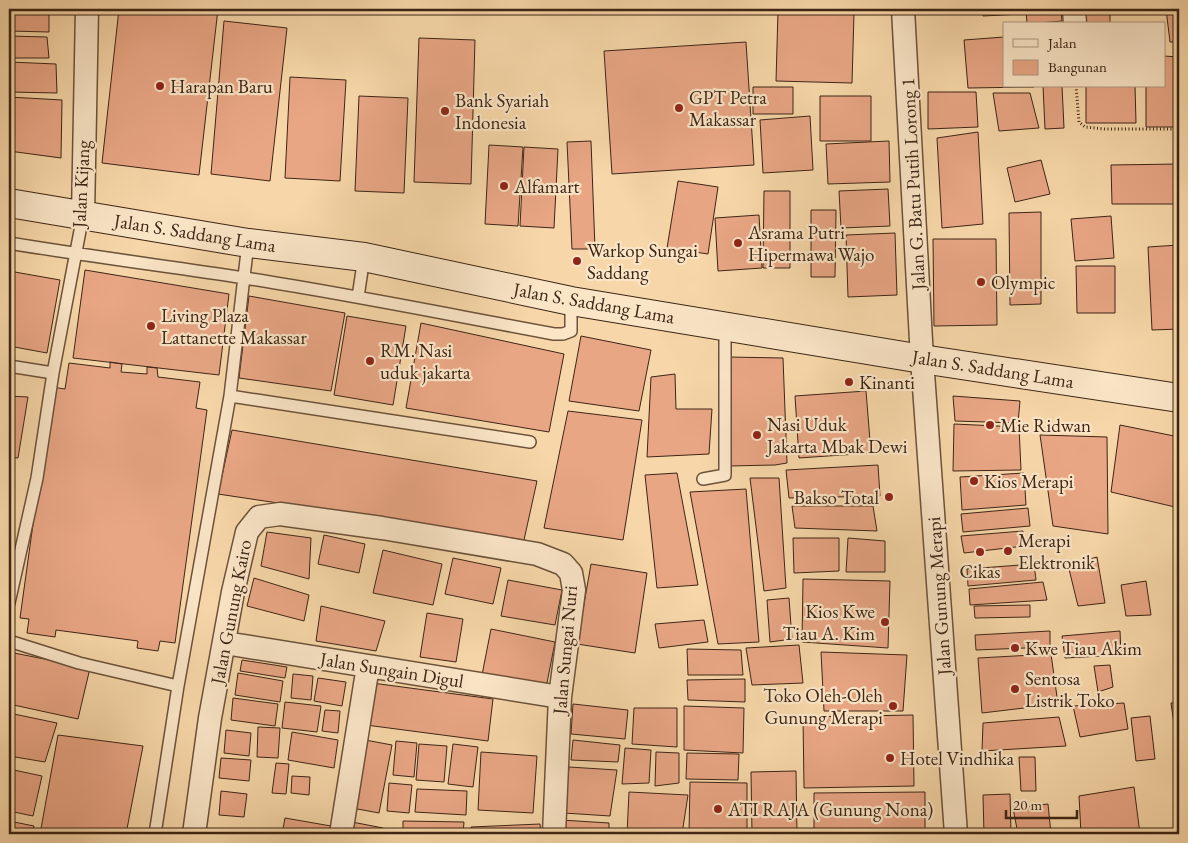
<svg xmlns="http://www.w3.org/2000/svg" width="1188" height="843" viewBox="0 0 1188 843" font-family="'EB Garamond',serif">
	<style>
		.building { fill: #e9a685; stroke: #3d2515 }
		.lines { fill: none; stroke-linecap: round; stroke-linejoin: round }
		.lane-casing { stroke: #6c523a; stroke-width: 14 }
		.street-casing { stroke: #6c523a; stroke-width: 25 }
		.secondary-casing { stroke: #3d2515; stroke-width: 30 }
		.path { stroke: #3d2515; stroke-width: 3; stroke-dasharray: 1 2.5; stroke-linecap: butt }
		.lane { stroke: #fae5c7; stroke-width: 11 }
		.street { stroke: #fae5c7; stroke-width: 22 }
		.secondary { stroke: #fae5c7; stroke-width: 28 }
		.poi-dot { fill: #8f2418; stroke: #fae5c7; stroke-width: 2 }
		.labels { text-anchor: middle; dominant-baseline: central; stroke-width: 4.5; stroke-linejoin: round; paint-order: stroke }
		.poi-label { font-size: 19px; fill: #3d2515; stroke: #fae5c7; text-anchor: start }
		.street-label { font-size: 19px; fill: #3d2515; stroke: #fae5c7 }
	</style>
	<rect width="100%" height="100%" fill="#f7d7a9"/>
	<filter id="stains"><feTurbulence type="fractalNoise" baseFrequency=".004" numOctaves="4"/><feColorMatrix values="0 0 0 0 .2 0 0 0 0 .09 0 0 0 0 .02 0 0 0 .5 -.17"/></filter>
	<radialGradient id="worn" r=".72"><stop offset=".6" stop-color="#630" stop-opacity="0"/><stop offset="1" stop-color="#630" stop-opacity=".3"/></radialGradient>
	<path class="building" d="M119,9H218L199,175L102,163Z
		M983,9H1020L1021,14L983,16Z
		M1026,9H1061L1062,21L1027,24Z
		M1079,9H1110V24H1079Z
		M1122,9H1147V12L1122,13Z
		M1166,9H1179V42H1170Z
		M9,11H49V32L9,31Z
		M778,11L854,13L852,83L776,81Z
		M224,21L287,28L270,181L211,174Z
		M9,36L47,37L49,58H9Z
		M1004,37V86L1034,87L968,88L964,40Z
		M419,38L475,40L471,184L414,182Z
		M746,42L754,165L612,174L604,51Z
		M1164,56L1179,57V127H1146V86H1164Z
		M9,62L56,64L57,93L9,92Z
		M290,77L346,80L340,181L285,178Z
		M1043,86H1062L1064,128L1045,129Z
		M1086,86H1135L1136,123H1086Z
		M753,87H793V114H753Z
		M928,92H976L978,127L928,129Z
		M993,93H1030L1039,128L999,131Z
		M359,96L408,98L404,193L355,191Z
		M820,96H871V141H820Z
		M9,97L62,100L61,158L9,151Z
		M810,116L813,170L763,173L760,120Z
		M978,132L983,224L942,228L937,138Z
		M591,141L595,249H572L567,142Z
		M889,141L890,182L828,184L826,144Z
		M489,145L523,147L518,226L485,224Z
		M524,147L558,149L554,228L520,226Z
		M1041,160L1050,194L1015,202L1007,168Z
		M1179,164V204H1112L1111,165Z
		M678,181L718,187L708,254L667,248Z
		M888,189L890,226L841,228L839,191Z
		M764,191H790V268H763Z
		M811,210H836L835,277H811Z
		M1041,212V304L1010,305L1009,213Z
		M759,215L762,268L718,271L715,218Z
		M1111,216L1114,258L1075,261L1071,219Z
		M895,233L897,295L848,297L846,235Z
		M933,239H996L997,325L934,326Z
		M1179,245V329L1152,330L1148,247Z
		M1076,266H1115V313H1077Z
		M85,270L229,294L219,375L73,358Z
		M9,271L60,280L47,353L9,346Z
		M249,296L345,313L331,391L239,378Z
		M347,316L406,326L393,405L334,395Z
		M421,323L564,354L549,432L406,408Z
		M581,336L651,350L639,411L569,401Z
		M728,357L783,358L787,463L775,465L729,466Z
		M110,362L122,364L121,372L147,374V367L157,368L158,377L200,382L196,408L207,410L175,643L160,641L158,651L137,648L138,641L56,630L55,637L27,633L29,619L20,618L52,387L65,389L69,363L110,368Z
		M675,374L676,409H712L709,454L647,457L651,377Z
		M866,391L871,453L799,458L795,396Z
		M9,396L28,397L18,458L9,457Z
		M953,396L1020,401L1018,423L955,421Z
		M568,411L642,420L623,540L544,528Z
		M954,424L1019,427L1021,470L953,471Z
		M1120,425L1179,437V490L1175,507L1111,492Z
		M232,430L537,481L524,540L218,494Z
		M1040,435L1107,437L1108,534L1053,526Z
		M878,465L880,496L789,498L786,470Z
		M677,473L698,585L657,588L645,475Z
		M1024,473L1026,505L962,510L960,477Z
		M750,478H779L786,588L764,591Z
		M746,489L759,642L718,644L690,492Z
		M792,506H873L877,531L795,528Z
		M1028,508L1030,526L963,532L961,514Z
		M1023,531L1024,546L964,553L961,536Z
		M267,532L311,538L309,579L261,566Z
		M324,535L365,544L359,573L318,564Z
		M793,538H839V571L794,573Z
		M848,538L885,541V572H846Z
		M383,550L442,564L433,605L373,593Z
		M1097,557L1105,603L1078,606L1068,565Z
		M453,558L501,568L493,604L445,594Z
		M591,564L647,573L635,653L577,644Z
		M1034,564L1036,580L968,586L967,569Z
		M254,578L309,595L304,621L247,606Z
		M803,579L890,581L888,648L802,642Z
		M508,580L562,590L555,625L501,616Z
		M1146,581L1151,615L1126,616L1121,585Z
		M1043,582L1047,600L970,605L969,589Z
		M789,598L792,639L770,642L767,600Z
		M1030,605V617L975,618L974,606Z
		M321,606L385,621L376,651L316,641Z
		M427,613L463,619L456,662L420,657Z
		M704,620L708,642L659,648L655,624Z
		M491,629L555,642L546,688L482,675Z
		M1050,631V647L976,650L975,635Z
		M1120,631L1121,655L1065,658L1062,636Z
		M799,645L803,683L752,685L746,648Z
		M687,649L741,650L743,675H688Z
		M9,652L90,668L78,719L9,704Z
		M821,652L907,655L903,711H824Z
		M1051,654L1058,704L982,713L978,658Z
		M242,660L287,667L285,678L240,671Z
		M1110,665L1113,687L1098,692L1094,666Z
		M238,673L283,681L280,702L235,695Z
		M293,674L313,676L311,700L291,698Z
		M318,678L346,682L342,706L314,701Z
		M745,679V702L688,700L687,680Z
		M372,683L493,699L488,741L366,725Z
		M233,698L278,704L275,726L231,720Z
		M285,702L321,706L317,732L282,728Z
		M1179,702V759L1171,703Z
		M1124,703L1128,729L1080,737L1073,706Z
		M573,704L628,710L625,739L571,734Z
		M684,706L744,708L743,753L684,750Z
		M634,708H677V747L632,744Z
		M325,710L340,711L338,733L322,731Z
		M9,713L57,723L45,762L9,756Z
		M913,715L914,786L804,788L803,717Z
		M1150,716L1155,759L1136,761L1131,718Z
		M1059,717L1066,746L982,751L983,723Z
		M258,727L280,728L278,758L257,757Z
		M226,730L251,733L249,756L224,753Z
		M292,732L338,740L334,768L288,760Z
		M58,735L143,746L126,834H40Z
		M360,739L392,745L379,813L347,807Z
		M573,740L620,745L618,762L571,760Z
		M396,741L417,743L414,777L393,775Z
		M419,744L447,746L444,782L416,780Z
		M453,744L478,747L473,787L448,784Z
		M625,748L651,750L649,783L622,784Z
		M481,752L537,756L533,813L478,810Z
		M656,752L679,753V783L655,786Z
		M687,753L739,754L738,780L686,779Z
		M1019,757H1035L1036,791H1021Z
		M221,758L251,760L249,781L219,778Z
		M276,763L289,764L286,794L272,793Z
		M569,767L617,770L610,816L564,813Z
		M9,769L42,776L33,816L9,811Z
		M796,771L797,834H752L751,772Z
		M292,776L310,777L309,795L291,793Z
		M690,782L747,783V834H689Z
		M389,783L412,785L409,813L387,811Z
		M1134,787L1140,834H1081L1079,796Z
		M417,789L467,791L466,815L415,812Z
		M221,791L247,794L244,817L219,815Z
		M629,792L688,795L682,834H627Z
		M925,792V834H814V793Z
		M1010,794L1011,834H984L983,795Z
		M1048,804L1051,834H1018L1013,808Z
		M285,818L331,826L330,834H282Z
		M561,820L609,823V834H561Z
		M9,821L34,826L32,834H9Z
		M403,821L464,822L463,834H403Z
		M352,822L383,828L382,834H350Z
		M540,824L541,834H472L471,827Z"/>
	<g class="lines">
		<defs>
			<path id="lane" d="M9,243C87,256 166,266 245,278C348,294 451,315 554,334H563L571,331V301
				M248,243L230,396L530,442
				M358,297L364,257
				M9,366L53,373L83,215
				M703,479L725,475V326
				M9,603L37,478L53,373
				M9,641L79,663L178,686L155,834
				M178,686L230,396"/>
			<path id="street" d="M903,9L922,359L956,834
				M1074,9L1075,24
				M83,215L87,9
				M225,643L560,697
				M194,834L210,718L233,592L247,532L259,517L280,514L382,528L537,554L563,564L571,573L574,590L560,697L554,834
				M341,834L368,666"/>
			<path id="secondary" d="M9,203L248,243L364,257L571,301L922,359L1179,398"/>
		</defs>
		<use href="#lane" class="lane-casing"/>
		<use href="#street" class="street-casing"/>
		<use href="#secondary" class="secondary-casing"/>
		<path class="path" d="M1076,86L1079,122L1085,127L1105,129H1179"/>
		<use href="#lane" class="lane"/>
		<use href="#street" class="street"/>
		<use href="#secondary" class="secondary"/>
	</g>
	<g class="poi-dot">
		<circle cx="160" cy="86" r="5"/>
		<circle cx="679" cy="108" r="5"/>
		<circle cx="445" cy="111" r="5"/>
		<circle cx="504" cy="186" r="5"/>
		<circle cx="738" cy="243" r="5"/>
		<circle cx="577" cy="261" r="5"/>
		<circle cx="981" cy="282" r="5"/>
		<circle cx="151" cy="326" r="5"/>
		<circle cx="370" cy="361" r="5"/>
		<circle cx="849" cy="382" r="5"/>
		<circle cx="990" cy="425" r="5"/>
		<circle cx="757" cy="435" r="5"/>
		<circle cx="974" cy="481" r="5"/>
		<circle cx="889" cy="497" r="5"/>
		<circle cx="1008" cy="551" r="5"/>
		<circle cx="980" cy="552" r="5"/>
		<circle cx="885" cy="622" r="5"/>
		<circle cx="1015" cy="648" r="5"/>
		<circle cx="1015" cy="689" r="5"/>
		<circle cx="893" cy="706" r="5"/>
		<circle cx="890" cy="758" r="5"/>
		<circle cx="718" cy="809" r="5"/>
	</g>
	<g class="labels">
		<g class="poi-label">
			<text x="170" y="86">Harapan Baru</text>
			<text x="689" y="97">GPT Petra<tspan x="689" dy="22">Makassar</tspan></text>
			<text x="455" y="100">Bank Syariah<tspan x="455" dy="22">Indonesia</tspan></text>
			<text x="514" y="186">Alfamart</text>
			<text x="748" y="232">Asrama Putri<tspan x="748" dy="22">Hipermawa Wajo</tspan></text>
			<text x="587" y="250">Warkop Sungai<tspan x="587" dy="22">Saddang</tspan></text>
			<text x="991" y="282">Olympic</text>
			<text x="161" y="315">Living Plaza<tspan x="161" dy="22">Lattanette Makassar</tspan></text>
			<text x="380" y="350">RM. Nasi<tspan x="380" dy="22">uduk jakarta</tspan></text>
			<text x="859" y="382">Kinanti</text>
			<text x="767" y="424">Nasi Uduk<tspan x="767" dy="22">Jakarta Mbak Dewi</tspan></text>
			<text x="1000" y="425">Mie Ridwan</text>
			<text x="984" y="481">Kios Merapi</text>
			<text x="879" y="497" text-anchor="end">Bakso Total</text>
			<text x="1018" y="540">Merapi<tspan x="1018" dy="22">Elektronik</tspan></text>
			<text x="980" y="571" text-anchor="middle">Cikas</text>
			<text x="875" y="611" text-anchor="end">Kios Kwe<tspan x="875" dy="22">Tiau A. Kim</tspan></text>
			<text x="1025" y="648">Kwe Tiau Akim</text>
			<text x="1025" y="678">Sentosa<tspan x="1025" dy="22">Listrik Toko</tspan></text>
			<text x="883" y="695" text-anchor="end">Toko Oleh-Oleh<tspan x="883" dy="22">Gunung Merapi</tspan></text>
			<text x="900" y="758">Hotel Vindhika</text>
			<text x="728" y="809">ATI RAJA (Gunung Nona)</text>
		</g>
		<g class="street-label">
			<text transform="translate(81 184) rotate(-87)">Jalan Kijang</text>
			<text transform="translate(913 184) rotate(-93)">Jalan G. Batu Putih Lorong 1</text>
			<text transform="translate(195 233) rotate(9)">Jalan S. Saddang Lama</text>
			<text transform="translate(594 303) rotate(10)">Jalan S. Saddang Lama</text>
			<text transform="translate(993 369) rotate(9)">Jalan S. Saddang Lama</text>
			<text transform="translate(939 596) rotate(-94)">Jalan Gunung Merapi</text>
			<text transform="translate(231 612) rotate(-79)">Jalan Gunung Kairo</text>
			<text transform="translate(565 650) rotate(-85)">Jalan Sungai Nuri</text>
			<text transform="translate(392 670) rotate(9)">Jalan Sungain Digul</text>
		</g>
	</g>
	<rect width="1188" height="843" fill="none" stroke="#f7d7a9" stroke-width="30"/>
	<rect x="10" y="10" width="1168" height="823" fill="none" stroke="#3d2515" stroke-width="2.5"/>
	<rect x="15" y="15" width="1158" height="813" fill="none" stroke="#3d2515"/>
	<rect x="1003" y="22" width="162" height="65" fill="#fae5c7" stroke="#ae9880"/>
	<rect x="1013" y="39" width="25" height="8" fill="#fae5c7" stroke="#ae9880"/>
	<text x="1048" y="48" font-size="15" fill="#3d2515">Jalan</text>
	<rect x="1013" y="60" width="25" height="15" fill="#e9a685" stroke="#ae9880"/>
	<text x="1048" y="72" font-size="15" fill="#3d2515">Bangunan</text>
	<path d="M1006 810v8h71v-8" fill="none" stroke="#3d2515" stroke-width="2.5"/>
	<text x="1013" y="810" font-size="15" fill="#3d2515" stroke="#fae5c7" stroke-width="4" paint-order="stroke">20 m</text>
	<rect width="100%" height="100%" filter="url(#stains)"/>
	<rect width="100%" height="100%" fill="url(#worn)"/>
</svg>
